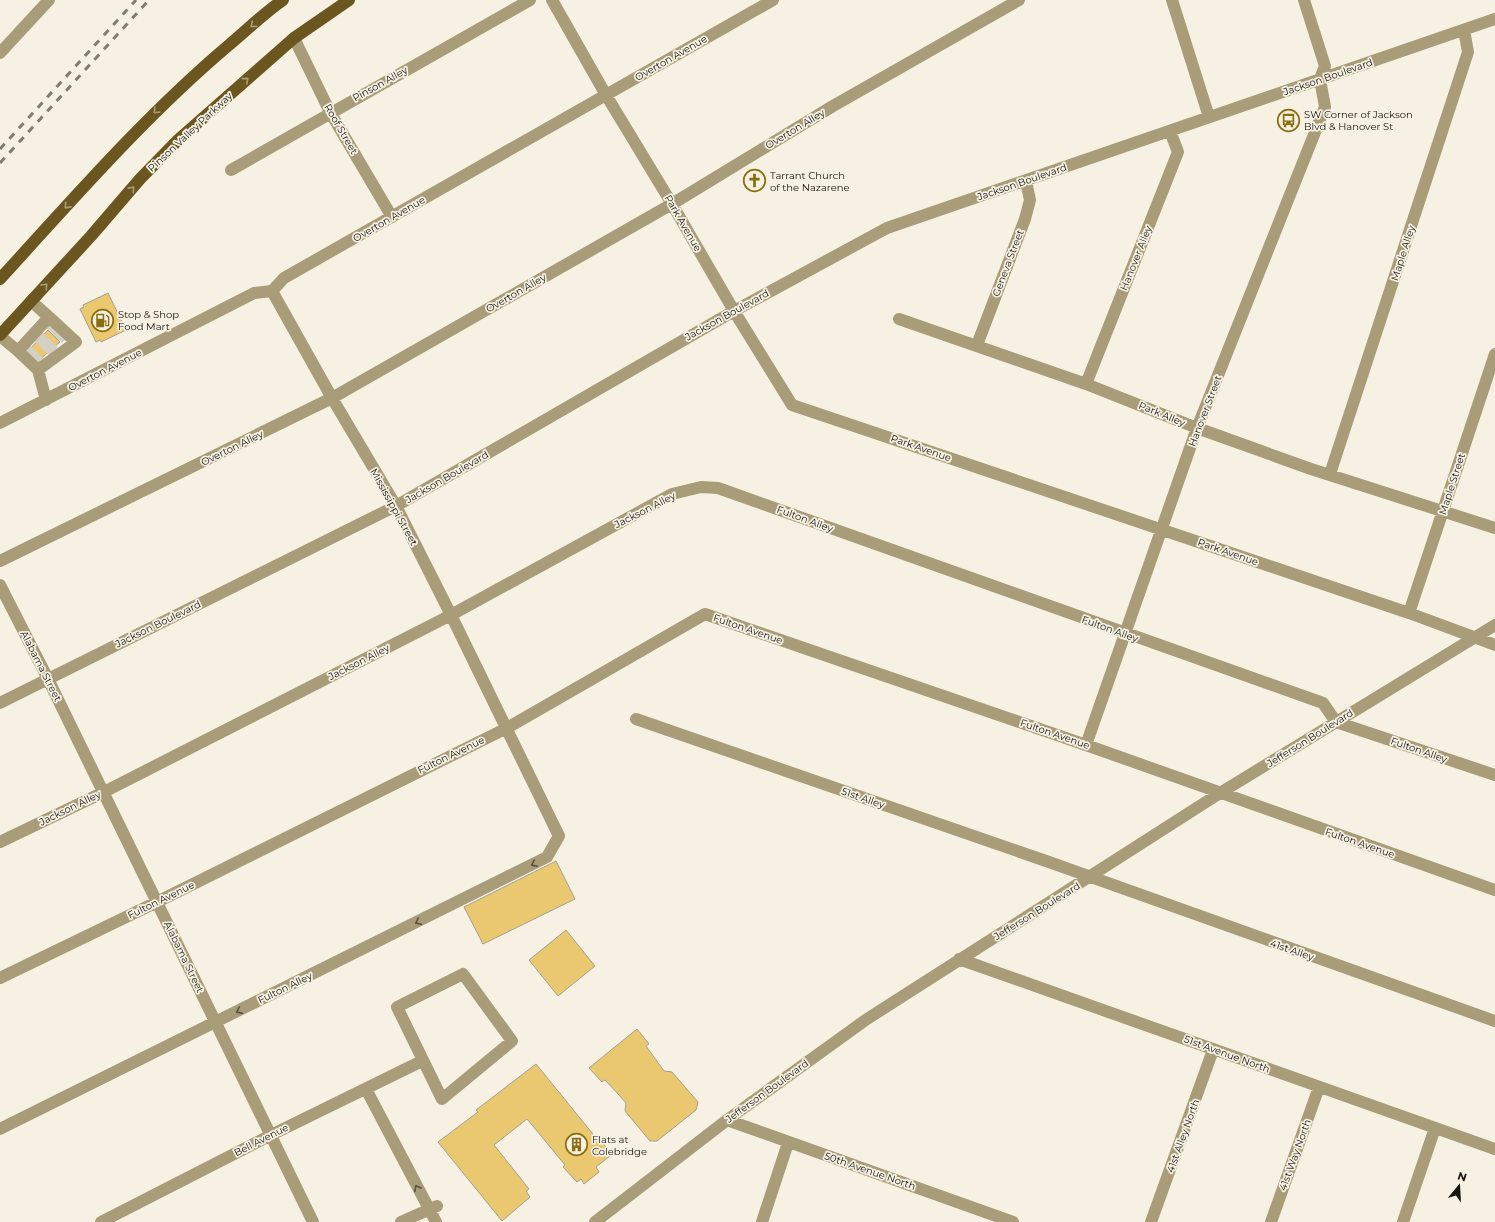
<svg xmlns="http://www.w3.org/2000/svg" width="1495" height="1222" viewBox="0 0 1495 1222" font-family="Montserrat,sans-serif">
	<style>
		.building { fill: #e9c86f; stroke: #a49f92 }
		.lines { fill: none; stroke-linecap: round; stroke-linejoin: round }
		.minor-tunnel { stroke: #d5d0c3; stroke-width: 12; stroke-dasharray: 12 6; stroke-linecap: butt }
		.minor { stroke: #a99c78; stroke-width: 12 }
		.major { stroke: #6a561e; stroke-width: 12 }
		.rail { stroke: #7f7c72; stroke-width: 3; stroke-dasharray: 7 7; stroke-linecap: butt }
		.oneway { stroke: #a99c77 }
		.oneway2 { stroke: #59523f }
		.labels { text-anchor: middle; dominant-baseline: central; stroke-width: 3.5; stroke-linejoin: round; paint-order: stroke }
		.street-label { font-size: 10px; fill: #171510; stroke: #f6f1e3 }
		.poi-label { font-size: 10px; fill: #171510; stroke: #f6f1e3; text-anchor: start }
	</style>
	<rect width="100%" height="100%" fill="#f6f1e3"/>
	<path class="building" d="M108,293L126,330L101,342L100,340L96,342L80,309L84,307L83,305Z
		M48,330L60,342L39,360L29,350Z
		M556,861L575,899L483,944L464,907Z
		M566,930L595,966L558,996L529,960Z
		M637,1029L649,1044L646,1046L664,1071L672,1072L698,1102L696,1110L657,1141H650L625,1111L626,1103L619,1095L605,1080L602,1082L589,1068Z
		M536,1064L597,1139L599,1138L606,1147L605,1148L610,1156L596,1167L599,1172L584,1184L581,1179L577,1182L563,1167L565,1165L527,1119L494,1145L529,1189L526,1191L530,1197L502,1221L438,1142L478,1112L476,1110Z"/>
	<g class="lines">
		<path class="minor-tunnel" d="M26,358L57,325
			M33,365L65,331"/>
		<path class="minor" d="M552,0L606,95L672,204L734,311L792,405L1409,613L1495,645
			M1172,0L1209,117
			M294,38L330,112L392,217
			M0,53L49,0
			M231,170L530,0
			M899,319L1086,384L1197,428L1311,469L1495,528
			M0,336L18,351L49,317L31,301
			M977,345L1025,219L1030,200L1026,181
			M18,351L38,370L46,400
			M38,370L76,342L49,317
			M1086,384L1178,152L1170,131
			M0,423L254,293L272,291L284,278L773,0
			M1330,474L1468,52L1464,30
			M0,561L332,398L672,204L833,106L1019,0
			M0,585L48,679L313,1222
			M1409,613L1495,354
			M0,703L396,506L734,311L887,228L1495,19
			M636,719L1049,862L1495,1021
			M1086,745L1197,428L1325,107L1320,79L1325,66L1304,0
			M0,842L102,793L451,615L672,494L701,487L718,488L1323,703L1336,722L1495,775
			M959,959L1495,1149
			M463,974L512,1041L442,1099L397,1007Z
			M0,978L157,902L507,728L705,614L1086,745L1495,890
			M366,1089L436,1222
			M727,1120L1013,1222
			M0,1129L547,857L559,836L451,615L396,506L332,398L272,291
			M101,1222L271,1135L422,1061
			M401,1222L437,1206
			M595,1222L727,1120L867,1019L1220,793L1495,625
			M762,1222L788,1143
			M1151,1222L1213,1050
			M1271,1222L1319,1087
			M1403,1222L1435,1128"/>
		<path class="major" d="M0,279C74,198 146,115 229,45C247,30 264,13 283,0
			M0,335L91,236L140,179L178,140L294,38L349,0"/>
		<path class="rail" d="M0,149L136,0
			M0,163L149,0"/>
	</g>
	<defs><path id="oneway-chevron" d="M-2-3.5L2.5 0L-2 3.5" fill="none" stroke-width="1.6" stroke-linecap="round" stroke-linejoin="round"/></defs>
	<g class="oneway">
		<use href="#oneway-chevron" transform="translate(253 25) rotate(140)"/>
		<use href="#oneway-chevron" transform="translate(246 80) rotate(-41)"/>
		<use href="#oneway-chevron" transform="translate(156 111) rotate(135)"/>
		<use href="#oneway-chevron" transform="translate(132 189) rotate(-49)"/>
		<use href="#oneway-chevron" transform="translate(67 206) rotate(132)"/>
		<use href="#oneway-chevron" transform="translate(45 286) rotate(-47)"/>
	</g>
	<g class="oneway2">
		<use href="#oneway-chevron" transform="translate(534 864) rotate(154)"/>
		<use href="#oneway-chevron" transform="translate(418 922) rotate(154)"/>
		<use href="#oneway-chevron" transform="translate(239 1011) rotate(154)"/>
		<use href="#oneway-chevron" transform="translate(417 1188) rotate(-119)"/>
	</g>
	<defs>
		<symbol id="bus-ring" viewBox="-11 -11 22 22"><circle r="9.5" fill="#f6f1e3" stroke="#8b6e0f" stroke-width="1.5"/><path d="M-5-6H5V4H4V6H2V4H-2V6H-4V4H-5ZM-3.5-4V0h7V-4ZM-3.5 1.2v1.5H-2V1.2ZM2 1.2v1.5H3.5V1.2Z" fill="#8b6e0f"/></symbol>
		<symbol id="church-ring" viewBox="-11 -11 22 22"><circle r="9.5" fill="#f6f1e3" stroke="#8b6e0f" stroke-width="1.5"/><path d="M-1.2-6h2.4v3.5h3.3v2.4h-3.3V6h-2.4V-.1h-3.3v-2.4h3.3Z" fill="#8b6e0f"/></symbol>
		<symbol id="fuel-ring" viewBox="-11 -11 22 22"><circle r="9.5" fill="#f6f1e3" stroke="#8b6e0f" stroke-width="1.5"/><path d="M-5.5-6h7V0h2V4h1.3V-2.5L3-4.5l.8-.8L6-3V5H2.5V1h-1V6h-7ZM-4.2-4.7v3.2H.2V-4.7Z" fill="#8b6e0f"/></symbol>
		<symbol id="building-ring" viewBox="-11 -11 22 22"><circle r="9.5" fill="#f6f1e3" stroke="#8b6e0f" stroke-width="1.5"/><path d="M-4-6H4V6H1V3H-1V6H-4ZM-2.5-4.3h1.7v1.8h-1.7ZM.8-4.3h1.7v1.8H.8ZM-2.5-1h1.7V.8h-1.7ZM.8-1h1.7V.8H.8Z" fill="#8b6e0f"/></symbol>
	</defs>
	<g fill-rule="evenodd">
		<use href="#bus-ring" x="1276" y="108" width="25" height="25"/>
		<use href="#church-ring" x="742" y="168" width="25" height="25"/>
		<use href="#fuel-ring" x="90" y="308" width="25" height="25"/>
		<use href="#building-ring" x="564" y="1132" width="25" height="25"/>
	</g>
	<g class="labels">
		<g class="street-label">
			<text transform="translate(671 58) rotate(-30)">Overton Avenue</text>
			<text transform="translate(1328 77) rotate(-19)">Jackson Boulevard</text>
			<text transform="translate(380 84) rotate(-29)">Pinson Alley</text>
			<text transform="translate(341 129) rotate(60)">Roof Street</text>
			<text transform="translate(795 129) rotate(-31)">Overton Alley</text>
			<text transform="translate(190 132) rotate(-43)">Pinson Valley Parkway</text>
			<text transform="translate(1022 182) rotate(-19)">Jackson Boulevard</text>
			<text transform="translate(389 219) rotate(-30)">Overton Avenue</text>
			<text transform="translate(683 223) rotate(60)">Park Avenue</text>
			<text transform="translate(1403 253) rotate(-72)">Maple Alley</text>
			<text transform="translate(1136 258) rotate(-68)">Hanover Alley</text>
			<text transform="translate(1008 263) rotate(-69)">Geneva Street</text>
			<text transform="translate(516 293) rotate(-30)">Overton Alley</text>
			<text transform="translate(727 315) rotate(-29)">Jackson Boulevard</text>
			<text transform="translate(105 370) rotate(-27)">Overton Avenue</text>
			<text transform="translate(1205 411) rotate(-69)">Hanover Street</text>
			<text transform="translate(1162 414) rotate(22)">Park Alley</text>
			<text transform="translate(232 448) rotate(-26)">Overton Alley</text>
			<text transform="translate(921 448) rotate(19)">Park Avenue</text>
			<text transform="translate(447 477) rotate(-30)">Jackson Boulevard</text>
			<text transform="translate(1452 484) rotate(-72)">Maple Street</text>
			<text transform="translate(394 507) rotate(61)">Mississippi Street</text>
			<text transform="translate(645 510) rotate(-27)">Jackson Alley</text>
			<text transform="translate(805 519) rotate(20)">Fulton Alley</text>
			<text transform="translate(1228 552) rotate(19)">Park Avenue</text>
			<text transform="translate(158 624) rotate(-26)">Jackson Boulevard</text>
			<text transform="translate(748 629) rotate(19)">Fulton Avenue</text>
			<text transform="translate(1110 629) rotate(20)">Fulton Alley</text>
			<text transform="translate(359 662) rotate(-27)">Jackson Alley</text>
			<text transform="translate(41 666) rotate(63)">Alabama Street</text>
			<text transform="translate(1055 734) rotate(19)">Fulton Avenue</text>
			<text transform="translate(1310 738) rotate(-32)">Jefferson Boulevard</text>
			<text transform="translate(1419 750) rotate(19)">Fulton Alley</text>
			<text transform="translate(451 755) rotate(-26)">Fulton Avenue</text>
			<text transform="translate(863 798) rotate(19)">51st Alley</text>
			<text transform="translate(70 808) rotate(-26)">Jackson Alley</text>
			<text transform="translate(1360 843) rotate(19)">Fulton Avenue</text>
			<text transform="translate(161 900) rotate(-26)">Fulton Avenue</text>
			<text transform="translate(1037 911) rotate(-32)">Jefferson Boulevard</text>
			<text transform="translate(1292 950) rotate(19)">41st Alley</text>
			<text transform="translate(184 957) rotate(64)">Alabama Street</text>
			<text transform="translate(285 988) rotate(-26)">Fulton Alley</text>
			<text transform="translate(1227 1054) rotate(20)">51st Avenue North</text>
			<text transform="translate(767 1091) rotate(-36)">Jefferson Boulevard</text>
			<text transform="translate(1183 1136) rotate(-70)">41st Alley North</text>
			<text transform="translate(261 1140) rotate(-27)">Bell Avenue</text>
			<text transform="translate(1295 1155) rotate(-70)">41st Way North</text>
			<text transform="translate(870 1171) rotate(19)">50th Avenue North</text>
		</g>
		<g class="poi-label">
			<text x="1304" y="114">SW Corner of Jackson<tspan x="1304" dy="12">Blvd &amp; Hanover St</tspan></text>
			<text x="770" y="175">Tarrant Church<tspan x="770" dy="12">of the Nazarene</tspan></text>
			<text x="118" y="314">Stop &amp; Shop<tspan x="118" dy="12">Food Mart</tspan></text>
			<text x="592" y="1139">Flats at<tspan x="592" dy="12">Colebridge</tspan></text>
		</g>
	</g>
	<g transform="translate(1459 1186) rotate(18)" stroke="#f6f1e3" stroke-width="3" paint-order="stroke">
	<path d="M0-3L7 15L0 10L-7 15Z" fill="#171510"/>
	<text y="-6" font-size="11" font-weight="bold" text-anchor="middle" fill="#171510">N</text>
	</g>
</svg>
